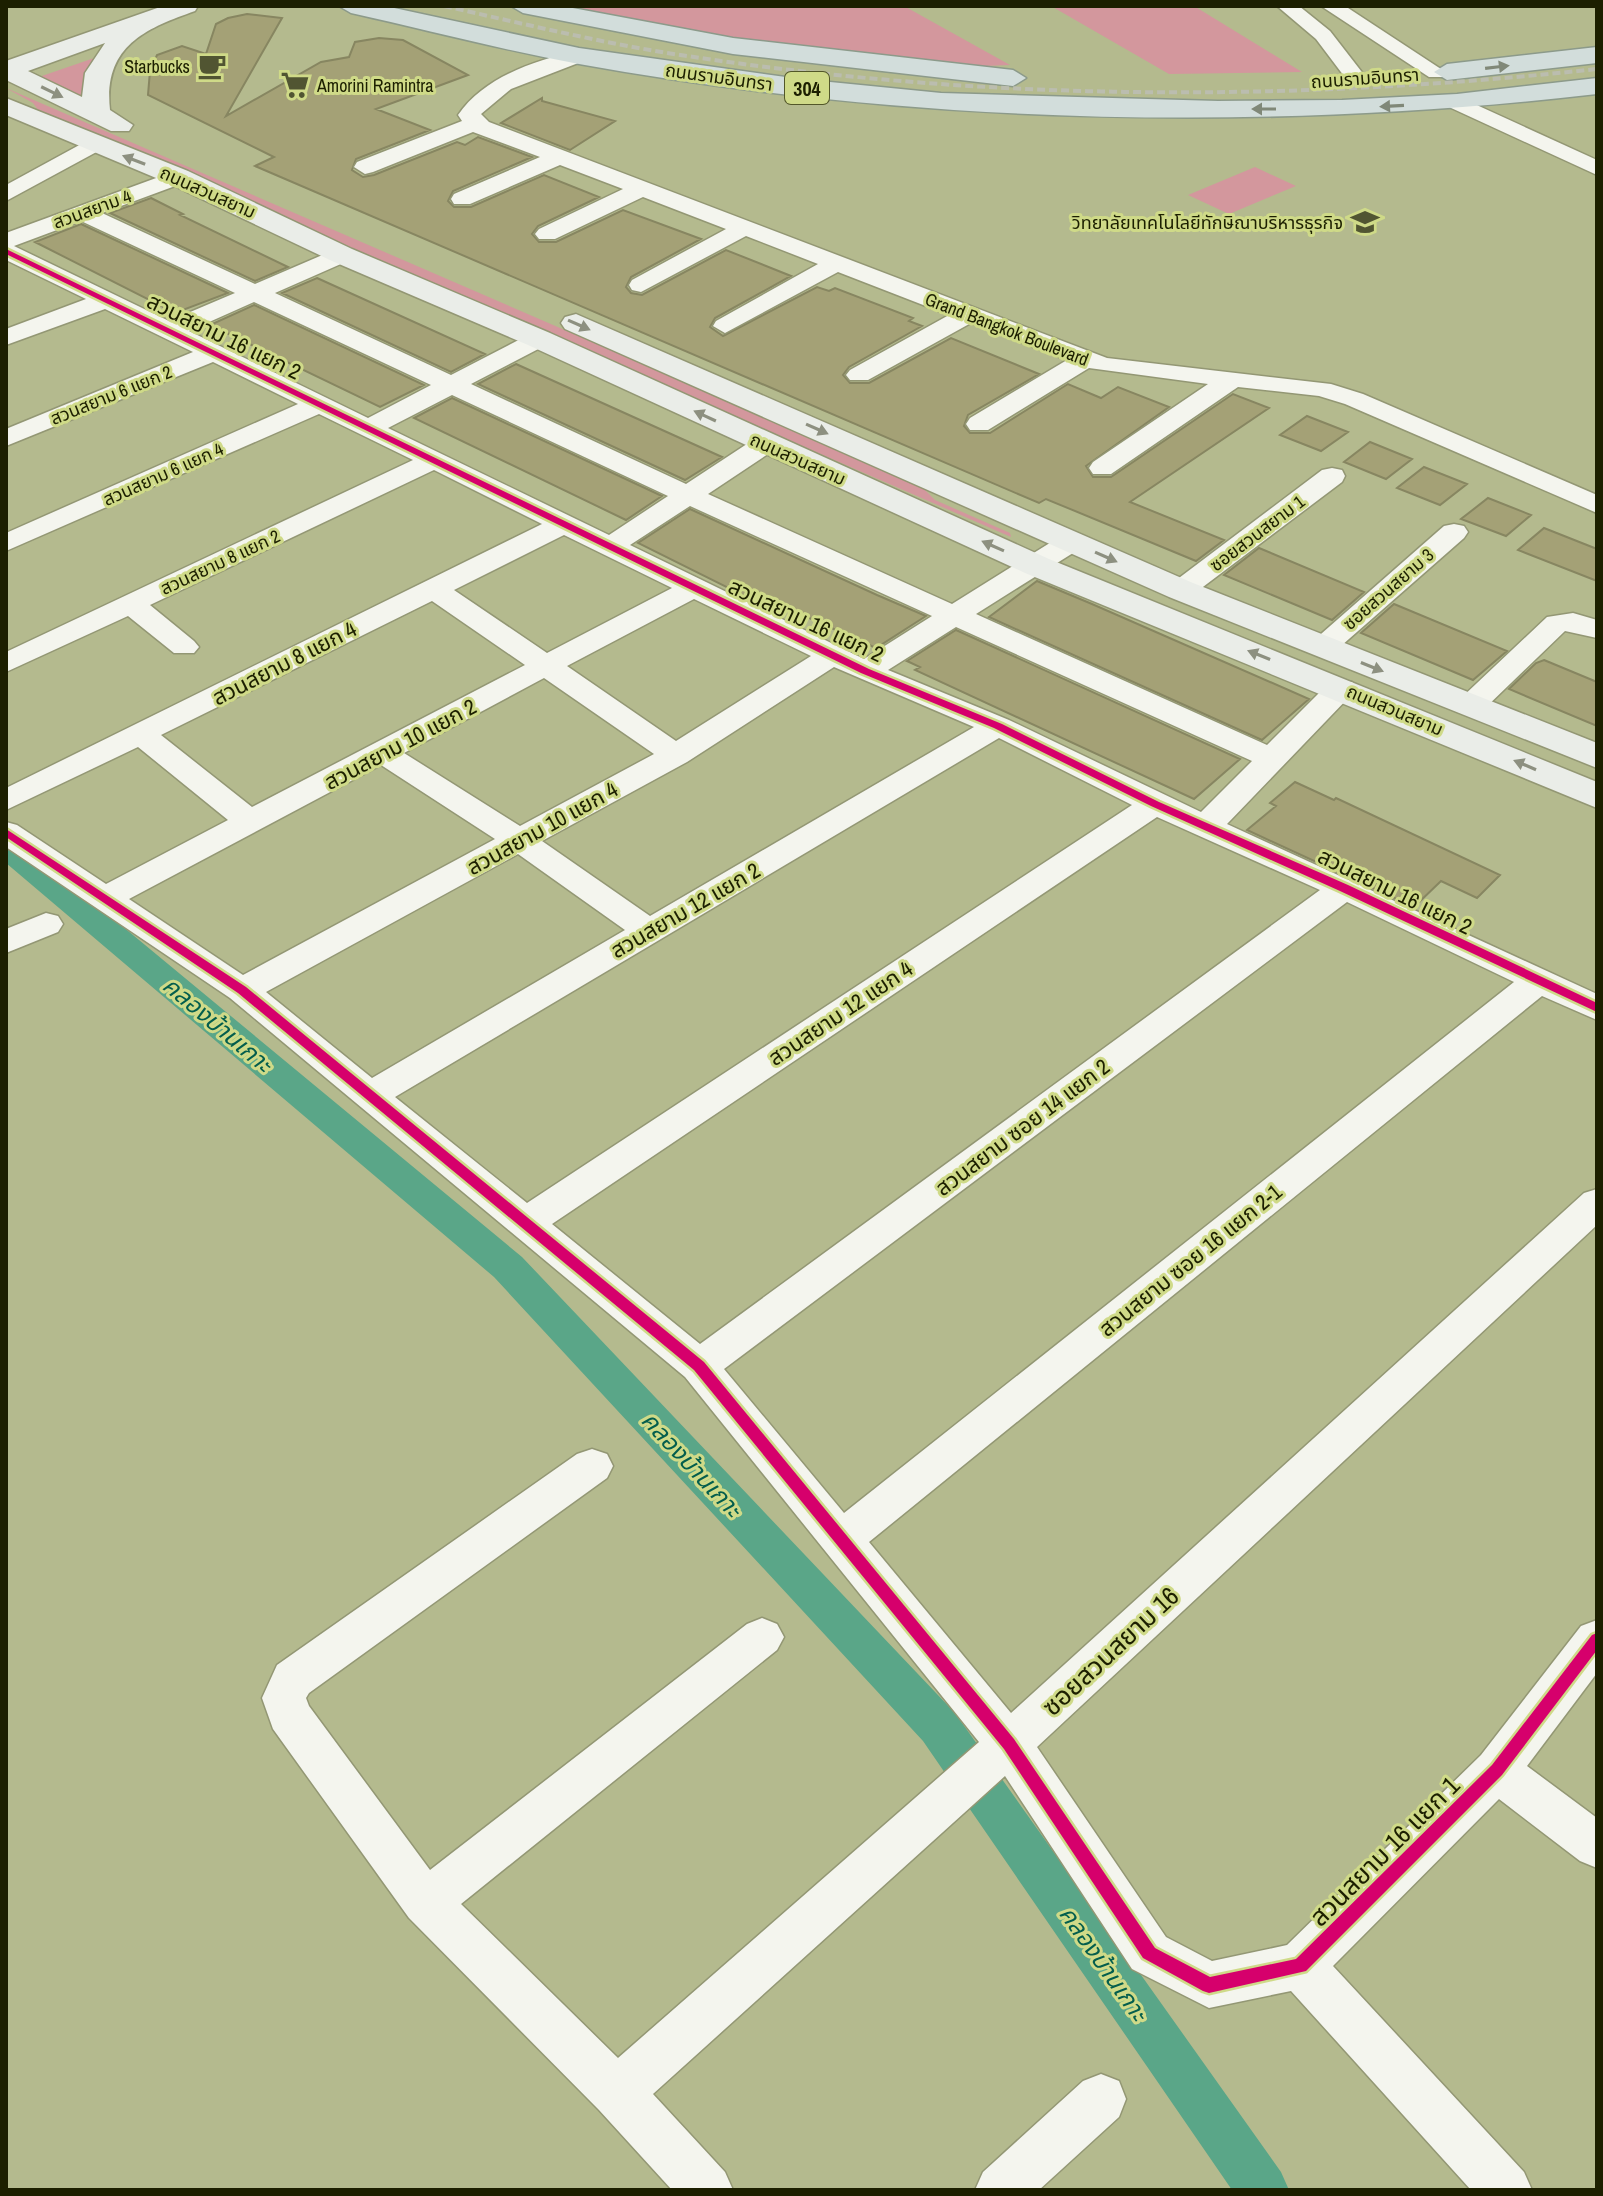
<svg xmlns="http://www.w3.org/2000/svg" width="1603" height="2196" viewBox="0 0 1603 2196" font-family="'Archivo Narrow','Noto Sans Thai',sans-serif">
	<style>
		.green { fill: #d3979d }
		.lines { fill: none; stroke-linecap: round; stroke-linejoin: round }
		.canal { fill: #5aa688; fill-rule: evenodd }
		.building { fill: #a4a176; stroke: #878661; stroke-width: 2 }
		.street-casing { stroke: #939774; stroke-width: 3 }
		.secondary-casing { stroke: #939774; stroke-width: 3 }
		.highway-casing { stroke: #8c9a8a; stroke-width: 3 }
		.street { fill: #f4f5ee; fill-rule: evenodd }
		.secondary { fill: #eaede8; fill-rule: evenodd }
		.highway { fill: #d2dddb; fill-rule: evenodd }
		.rail { stroke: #bbbdaf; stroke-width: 4; stroke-dasharray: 8 4; stroke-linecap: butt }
		.cycleway-casing { stroke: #cfda88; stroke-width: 5 }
		.cycleway { fill: #d6006c; fill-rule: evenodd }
		.oneway { fill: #808878 }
		.oneway2 { fill: #8d9080 }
		.labels { text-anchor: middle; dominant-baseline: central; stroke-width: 6; stroke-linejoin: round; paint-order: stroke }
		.far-poi-label { font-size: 18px; fill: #1c1f00; stroke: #cfda88; text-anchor: end }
		.far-street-label { font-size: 18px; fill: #1c1f00; stroke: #cfda88 }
		.shield { fill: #cfda88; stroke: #525729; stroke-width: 2 }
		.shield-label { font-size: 20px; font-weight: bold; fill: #1c1f00 }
		.street-label { font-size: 22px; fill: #1c1f00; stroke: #cfda88 }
		.water-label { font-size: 24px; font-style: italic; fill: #045e4d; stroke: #cfda88 }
		.near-street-label { font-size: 26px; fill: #1c1f00; stroke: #cfda88 }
	</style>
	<rect width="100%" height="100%" fill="#b4ba8e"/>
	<path class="green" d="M567,6H904L1010,65L984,66L807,50L687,32Z
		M1051,6H1194L1302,72L1169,74Z
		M100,56L82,99L36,78Z
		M6,88L918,483L935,500L1010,533L1011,537L41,114L33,103Z
		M1255,167L1296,186L1229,214L1188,195Z"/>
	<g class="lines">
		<path class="canal" d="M6,836L17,839L522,1257L955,1713L1281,2172L1289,2190H1232L923,1741L494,1277L6,863Z"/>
	</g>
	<path class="building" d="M247,14L282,18L226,116L321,62L349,57L355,42L379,38L403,40L468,75L376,109L430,130L356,159L352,170L363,177L374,175L457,142L465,145L478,137L532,157L453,191L448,201L454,207H471L544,175L599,197L538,226L532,234L539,242H556L623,210L701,239L631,277L626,287L631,293L642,295L726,250L791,276L715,318L710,327L723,336L817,287L829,291L835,288L913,318L909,321L922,326L849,367L843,375L850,383H869L951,338L1039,374L968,415L964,426L970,433H990L1068,384L1101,398L1118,387L1169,407L1086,466L1093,477H1111L1233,394L1269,408L1130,502L1224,540L1196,561L1046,499L1039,503L255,166L274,157L148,95L150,71L157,55L182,46L206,54L216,24L228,18Z
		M542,98V101L615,121L570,150L501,123Z
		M151,198L183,214L180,215L288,267L255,281L110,213Z
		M81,224L228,293L175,313L35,242Z
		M317,278L485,354L451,372L282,293Z
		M254,305L424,385L380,407L210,325Z
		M516,364L722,457L685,480L478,384Z
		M452,398L662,496L626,520L414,418Z
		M1307,416L1348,432L1321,451L1280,435Z
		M1370,442L1412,459L1386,479L1344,462Z
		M1424,467L1467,484L1440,505L1397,488Z
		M1488,498L1531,515L1506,536L1461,519Z
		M690,509L877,595L926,616L876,648L787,608L779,613L638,543Z
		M1544,528L1597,549V581L1518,550Z
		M1259,548L1364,592L1332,620L1224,575Z
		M1037,581L1092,604L1309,699L1262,740L989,617Z
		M1394,604L1507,651L1473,680L1361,633Z
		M956,630L1240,759L1194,799L915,670L920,667L907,661Z
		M1544,660L1597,682V726L1509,689L1536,663Z
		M1295,782L1334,800L1336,798L1500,875L1477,898L1441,881L1414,907L1247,830L1276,806L1270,803Z"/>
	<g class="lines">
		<defs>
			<path id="street" d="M1277,6H1299L1330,31L1368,80L1364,84H1350L1316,39Z
				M1321,6H1345L1447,73L1443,77H1429Z
				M579,50L586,52L589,56L586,60L511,89L481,114L489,122L1107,358L1331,384L1363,394L1597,495V513L1345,404L1319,396L1238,387L1111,474H1093L1089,468L1093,462L1208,384L1089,368L988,430H970L966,424L970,418L1067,360L971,323L868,380H850L846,375L850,370L949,315L838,272L725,333L713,326L716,321L818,264L746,236L641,292L632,290L629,285L632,280L726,229L643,197L555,239H539L535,234L539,229L623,189L560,165L470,204H454L451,199L454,194L540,157L473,132L373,172L365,174L354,167L357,162L462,121L458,115C485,76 535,61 579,50Z
				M1457,96L1597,160V175L1449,107L1446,102L1449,97Z
				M94,137L105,144L102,149L6,201V185Z
				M178,170L186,172L189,177L186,182L102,213L255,284L334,250H350L354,255L350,260L275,293L451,375L530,334H548L551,339L548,344L471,384L686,484L756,438H774L778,444L774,450L708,494L952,604L1061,536H1081L1085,542L1081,548L976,614L1267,745L1330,682H1352L1356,688L1352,694L1227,824L1597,994V1020L1542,996L869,1542L1011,1713L1584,1193L1597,1189V1225L1037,1747L1166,1937L1212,1961L1287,1945L1481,1755L1581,1626L1597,1620V1673L1527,1766L1597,1818V1868L1580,1861L1499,1799L1333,1966L1524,2172L1532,2190H1471L1291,1991L1209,2008L1132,1969L1005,1776L653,2094L725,2172L733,2190H672L599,2110L409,1918L273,1729L262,1698L277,1665L577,1454L592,1449L607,1454L613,1466L607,1478L309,1693L306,1698L309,1706L430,1870L747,1624L762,1618L777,1624L784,1637L777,1650L461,1904L618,2058L979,1742L685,1377L230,998L6,847V822L17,825L106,884L228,820L138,747L6,810V788L542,524L434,470L150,605L194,641L199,647L194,653H174L128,616L6,672V652L413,460L319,414L6,551V533L298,404L213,362L6,446V429L193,352L105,309L6,345V329L86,299L6,260V233ZM81,221L235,293L169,321L14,246ZM254,302L431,385L368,418L189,331ZM452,395L668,496L609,535L388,428ZM690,506L932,616L864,659L630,545ZM564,535L672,588L547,653L454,590ZM694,599L811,656L676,741L567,666ZM432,601L525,665L252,807L161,735ZM956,627L1252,761L1201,812L1009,720L888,670ZM834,667L974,727L650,916L542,841L687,762ZM544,678L654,754L520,826L404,753ZM999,738L1132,805L527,1203L395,1097ZM381,765L495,839L243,975L129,899ZM1157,817L1320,890L700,1344L552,1224ZM518,854L625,930L372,1078L266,992ZM1347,902L1514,982L844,1513L724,1369Z
				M1332,468L1342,470L1345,476L1342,482L1191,596H1171L1167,590L1171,584L1322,470Z
				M1454,524L1464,526L1468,532L1464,538L1333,653H1313L1308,647L1313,641L1444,526Z
				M1573,613L1597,620V638L1565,631L1481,712H1459L1455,706L1459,700L1547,617Z
				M46,913L58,916L63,924L58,932L6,953V929Z
				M1101,2074L1119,2081L1126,2099L1119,2117L1039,2190H975L983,2172L1083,2081Z"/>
			<path id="secondary" d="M163,6H198L195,11C144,29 103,47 110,110L133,125L129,131H111L6,80V61ZM105,43L85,73L82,97L28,71Z
				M6,98L188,171L352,249L550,333L1049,559L1597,782V808L1025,573L528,345L332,261L168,183L6,115Z
				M576,314L1193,583L1597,743V768L1169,597L565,329L561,323L565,317Z"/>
			<path id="highway" d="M339,6H385L579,48L800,79L941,93L1218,101L1342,100L1457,94L1597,78V94C1260,133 913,124 579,64C503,50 427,30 351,13Z
				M511,6H562L733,38L1013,70L1026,78L1013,86L733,54L523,13Z
				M1597,47V63L1447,80L1434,72L1447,64Z"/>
		</defs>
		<use href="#street" class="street-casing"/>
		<use href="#secondary" class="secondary-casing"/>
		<use href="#highway" class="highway-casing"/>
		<use href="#street" class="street"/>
		<use href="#secondary" class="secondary"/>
		<use href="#highway" class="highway"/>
		<path class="rail" d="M444,6C525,24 605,44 687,56C990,102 1293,102 1597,69"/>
		<defs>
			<path id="cycleway" d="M6,249L869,669L1002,724L1159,802L1348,885L1597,1003V1012L1340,891L1151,806L994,728L861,673L6,254Z
				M6,829L246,987L704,1362L1014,1739L1155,1948L1210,1977L1296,1959L1492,1765L1592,1635L1597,1633V1650L1502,1775L1306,1971L1209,1993L1203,1991L1143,1958L1004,1749L694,1370L238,993L6,837Z"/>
		</defs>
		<use href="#cycleway" class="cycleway-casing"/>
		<use href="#cycleway" class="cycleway"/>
	</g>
	<defs><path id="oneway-solid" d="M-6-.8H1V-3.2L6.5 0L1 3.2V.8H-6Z" transform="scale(2)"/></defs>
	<g class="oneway">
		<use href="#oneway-solid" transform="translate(1497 67) rotate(-7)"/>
		<use href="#oneway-solid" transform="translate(1392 106) rotate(177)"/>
		<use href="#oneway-solid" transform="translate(1264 109) rotate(180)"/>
	</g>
	<g class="oneway2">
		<use href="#oneway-solid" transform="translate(52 92) rotate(26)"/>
		<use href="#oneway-solid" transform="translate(134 160) rotate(-159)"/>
		<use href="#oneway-solid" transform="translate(579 325) rotate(24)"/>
		<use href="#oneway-solid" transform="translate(705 416) rotate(-155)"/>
		<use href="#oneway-solid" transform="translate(817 429) rotate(24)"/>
		<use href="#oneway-solid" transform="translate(993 546) rotate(-156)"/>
		<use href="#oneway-solid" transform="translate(1106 557) rotate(24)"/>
		<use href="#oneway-solid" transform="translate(1259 655) rotate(-158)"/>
		<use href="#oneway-solid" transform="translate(1372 667) rotate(22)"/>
		<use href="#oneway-solid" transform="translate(1525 765) rotate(-157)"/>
	</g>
	<defs>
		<symbol id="cafe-bare" viewBox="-9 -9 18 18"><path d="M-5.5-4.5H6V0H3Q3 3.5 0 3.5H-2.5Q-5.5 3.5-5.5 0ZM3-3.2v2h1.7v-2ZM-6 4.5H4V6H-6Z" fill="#515532" stroke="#cfda88" stroke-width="2.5" paint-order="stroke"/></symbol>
		<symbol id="supermarket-bare" viewBox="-9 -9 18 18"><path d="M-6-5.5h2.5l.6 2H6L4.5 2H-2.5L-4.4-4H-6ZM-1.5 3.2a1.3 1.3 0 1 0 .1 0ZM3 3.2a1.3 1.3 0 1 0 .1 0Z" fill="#515532" stroke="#cfda88" stroke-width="2.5" paint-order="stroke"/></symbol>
		<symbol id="university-bare" viewBox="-9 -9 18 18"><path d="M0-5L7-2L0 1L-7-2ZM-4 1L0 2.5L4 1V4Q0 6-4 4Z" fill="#515532" stroke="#cfda88" stroke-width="2.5" paint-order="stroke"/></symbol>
	</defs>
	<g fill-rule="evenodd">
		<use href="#cafe-bare" x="192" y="46" width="40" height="40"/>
		<use href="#supermarket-bare" x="275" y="65" width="40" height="40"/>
		<use href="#university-bare" x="1345" y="202" width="40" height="40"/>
	</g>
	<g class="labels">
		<g class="far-poi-label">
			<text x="190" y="66">Starbucks</text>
			<text x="317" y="85" text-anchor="start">Amorini Ramintra</text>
			<text x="1343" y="222">วิทยาลัยเทคโนโลยีทักษิณาบริหารธุรกิจ</text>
		</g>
		<g class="far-street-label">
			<text transform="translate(719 77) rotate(8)">ถนนรามอินทรา</text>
			<text transform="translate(1365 78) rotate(-4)">ถนนรามอินทรา</text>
			<text transform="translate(208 192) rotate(24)">ถนนสวนสยาม</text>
			<text transform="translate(92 209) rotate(-20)">สวนสยาม 4</text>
			<text transform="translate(1007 329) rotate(21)">Grand Bangkok Boulevard</text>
			<text transform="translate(111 395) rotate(-22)">สวนสยาม 6 แยก 2</text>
			<text transform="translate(798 459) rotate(24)">ถนนสวนสยาม</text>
			<text transform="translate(163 474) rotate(-24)">สวนสยาม 6 แยก 4</text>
			<text transform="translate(1257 533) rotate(-37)">ซอยสวนสยาม 1</text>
			<text transform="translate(220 562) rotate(-25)">สวนสยาม 8 แยก 2</text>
			<text transform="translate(1388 589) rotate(-41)">ซอยสวนสยาม 3</text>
			<text transform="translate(1395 710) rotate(23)">ถนนสวนสยาม</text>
		</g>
		<rect class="shield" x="785" y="72" width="44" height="32" rx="6"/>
		<g class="shield-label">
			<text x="807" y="88">304</text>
		</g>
		<g class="street-label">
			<text transform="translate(224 336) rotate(26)">สวนสยาม 16 แยก 2</text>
			<text transform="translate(806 620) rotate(25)">สวนสยาม 16 แยก 2</text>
			<text transform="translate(284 663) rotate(-27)">สวนสยาม 8 แยก 4</text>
			<text transform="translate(400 744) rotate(-28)">สวนสยาม 10 แยก 2</text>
			<text transform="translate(542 828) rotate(-29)">สวนสยาม 10 แยก 4</text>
			<text transform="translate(1395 891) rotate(26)">สวนสยาม 16 แยก 2</text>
			<text transform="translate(685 910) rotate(-30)">สวนสยาม 12 แยก 2</text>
			<text transform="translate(840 1013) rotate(-34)">สวนสยาม 12 แยก 4</text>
			<text transform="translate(1022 1127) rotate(-37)">สวนสยาม ซอย 14 แยก 2</text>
			<text transform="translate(1190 1260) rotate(-39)">สวนสยาม ซอย 16 แยก 2-1</text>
		</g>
		<g class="water-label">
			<text transform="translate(218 1024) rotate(40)">คลองบ้านเกาะ</text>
			<text transform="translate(692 1464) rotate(47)">คลองบ้านเกาะ</text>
			<text transform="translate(1104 1963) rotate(55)">คลองบ้านเกาะ</text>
		</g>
		<g class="near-street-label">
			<text transform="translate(1110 1651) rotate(-43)">ซอยสวนสยาม 16</text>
			<text transform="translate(1384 1851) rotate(-45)">สวนสยาม 16 แยก 1</text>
		</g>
	</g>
	<rect width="1603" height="2196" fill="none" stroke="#1c1f00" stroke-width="16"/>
</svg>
